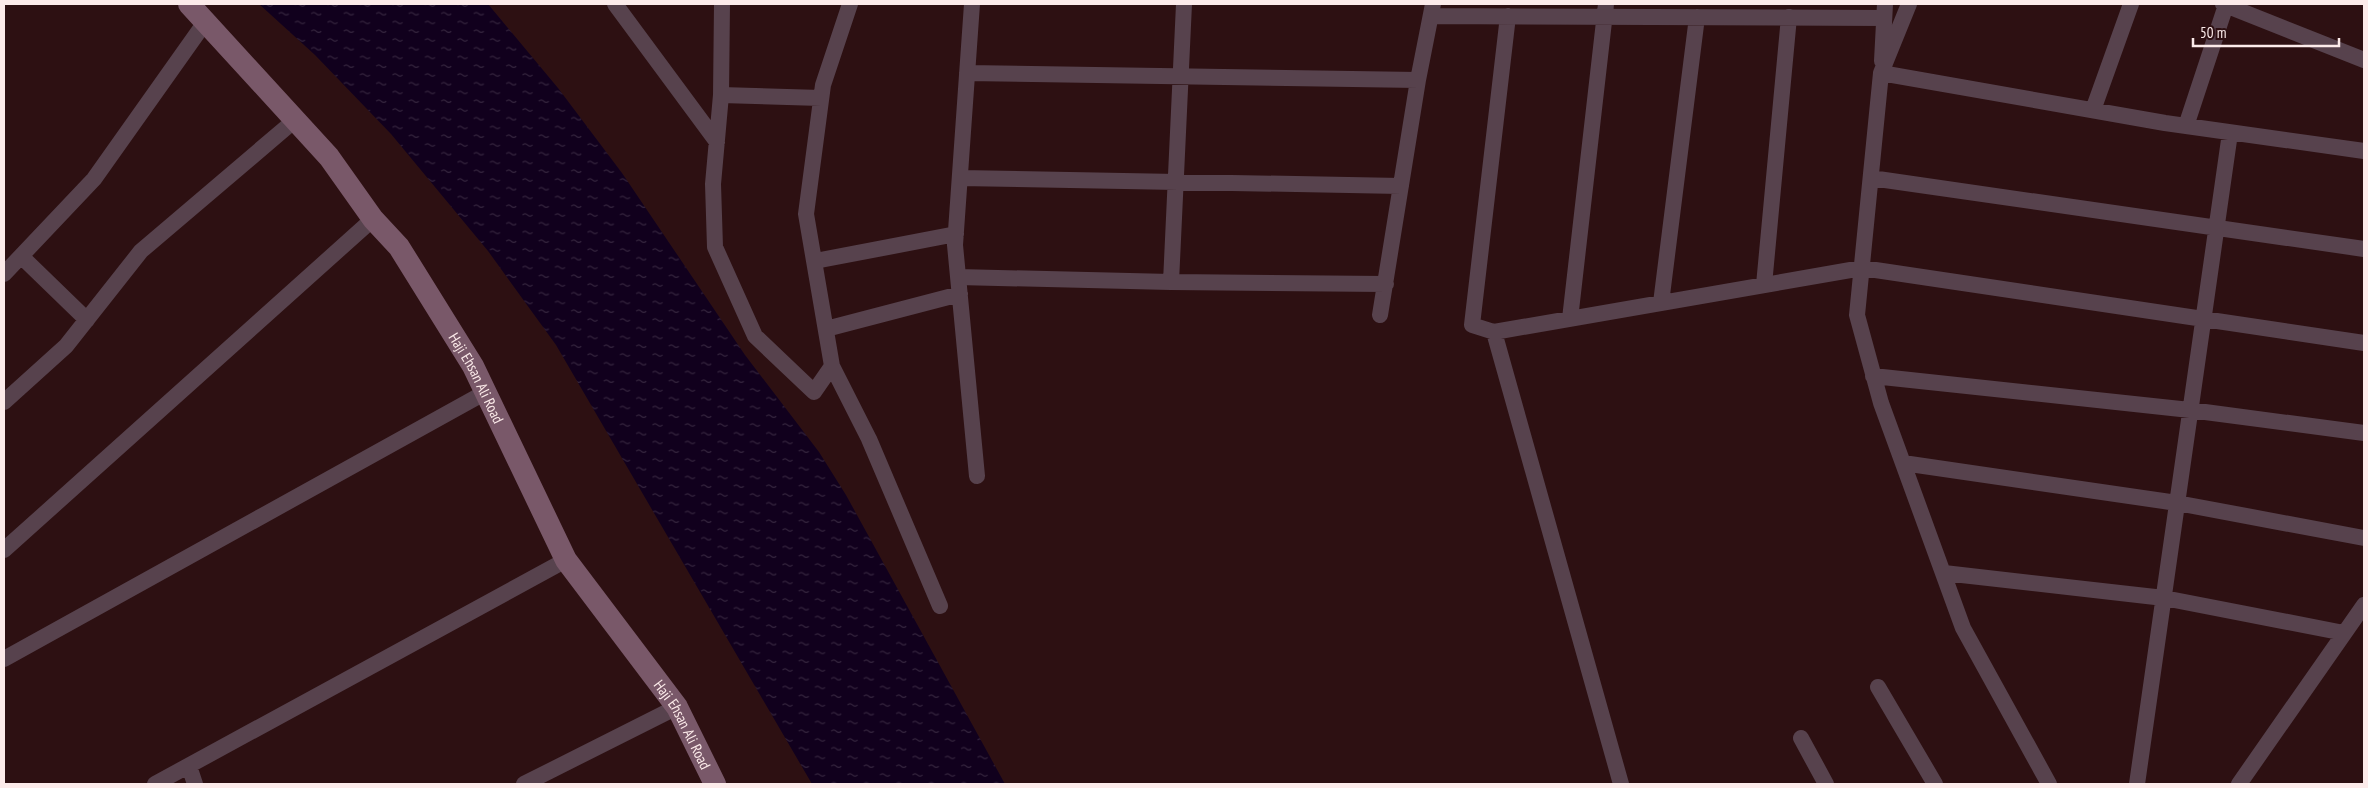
<svg xmlns="http://www.w3.org/2000/svg" width="2368" height="788" viewBox="0 0 2368 788" font-family="'PT Sans Narrow',sans-serif">
	<style>
		.water { fill: url(#water-ripples) }
		.lines { fill: none; stroke-linecap: round; stroke-linejoin: round }
		.street { stroke: #57424d; stroke-width: 16 }
		.secondary { stroke: #795869; stroke-width: 22 }
		.labels { text-anchor: middle; dominant-baseline: central; stroke-width: 4.5; stroke-linejoin: round; paint-order: stroke }
		.street-label { font-size: 15px; fill: #fcebea; stroke: #2d1012 }
	</style>
	<defs>
		<pattern id="water-ripples" width="26" height="14" patternUnits="userSpaceOnUse" patternTransform="scale(1.25)"><rect width="26" height="14" fill="#11001d"/><path d="M2 4q2-2 4 0t4 0M15 11q2-2 4 0t4 0" fill="none" stroke="#35253e"/></pattern>
	</defs>
	<rect width="100%" height="100%" fill="#2d1012"/>
	<path class="water" d="M259,4H488L558,88L622,173L745,355L819,452L846,495L1005,784H812L556,345L488,251L391,134L315,55Z"/>
	<g class="lines">
		<path class="street" d="M615,4L717,142
			M722,4L721,95L713,184L715,247L755,336L814,392L832,366L806,214L823,85L850,4
			M972,4L955,245L977,476
			M2223,4L2364,60
			M1431,16L1884,18
			M1882,61L1885,4
			M967,73L1418,80
			M1881,73L1909,4
			M721,95L821,98
			M2093,110L2131,4
			M2186,126L2226,5
			M960,178L1401,186
			M1871,178L2364,249
			M21,256L87,320
			M815,261L956,234
			M4,274L94,179L206,21
			M958,277L1171,282L1386,284
			M1171,282L1184,4
			M1764,285L1789,17
			M1661,303L1697,17
			M1380,315L1418,80L1433,4
			M1570,319L1606,4
			M826,329L960,294
			M1494,332L1472,325L1508,16
			M832,366L869,439L940,606
			M1873,376L2190,410L2364,433
			M4,402L66,346L141,251L295,120
			M1903,463L2177,503L2364,538
			M4,550L373,219
			M1944,573L2164,598L2344,633
			M4,659L486,392
			M1878,687L1935,784
			M1801,738L1826,784
			M189,766L195,784
			M155,784L566,560
			M524,784L677,707
			M1621,784L1494,332L1862,268L2364,343
			M2049,784L1963,628L1881,403L1857,315L1881,73L2165,123L2364,151
			M2137,784L2230,133
			M2239,784L2364,605"/>
		<path class="secondary" id="s1" d="M189,4L329,157L373,219L399,247L473,366L566,560L677,707L715,784"/>
	</g>
	<g class="labels">
		<g class="street-label">
			<text stroke="none"><textPath href="#s1" startOffset="474">Haji Ehsan Ali Road</textPath></text>
			<text stroke="none"><textPath href="#s1" startOffset="879">Haji Ehsan Ali Road</textPath></text>
		</g>
	</g>
	<rect width="2368" height="788" fill="none" stroke="#fcebea" stroke-width="10"/>
	<path d="M2193 38v8h146v-8" fill="none" stroke="#fcebea" stroke-width="2.5"/>
	<text x="2200" y="38" font-size="15" fill="#fcebea" stroke="#2d1012" stroke-width="4" paint-order="stroke">50 m</text>
</svg>
